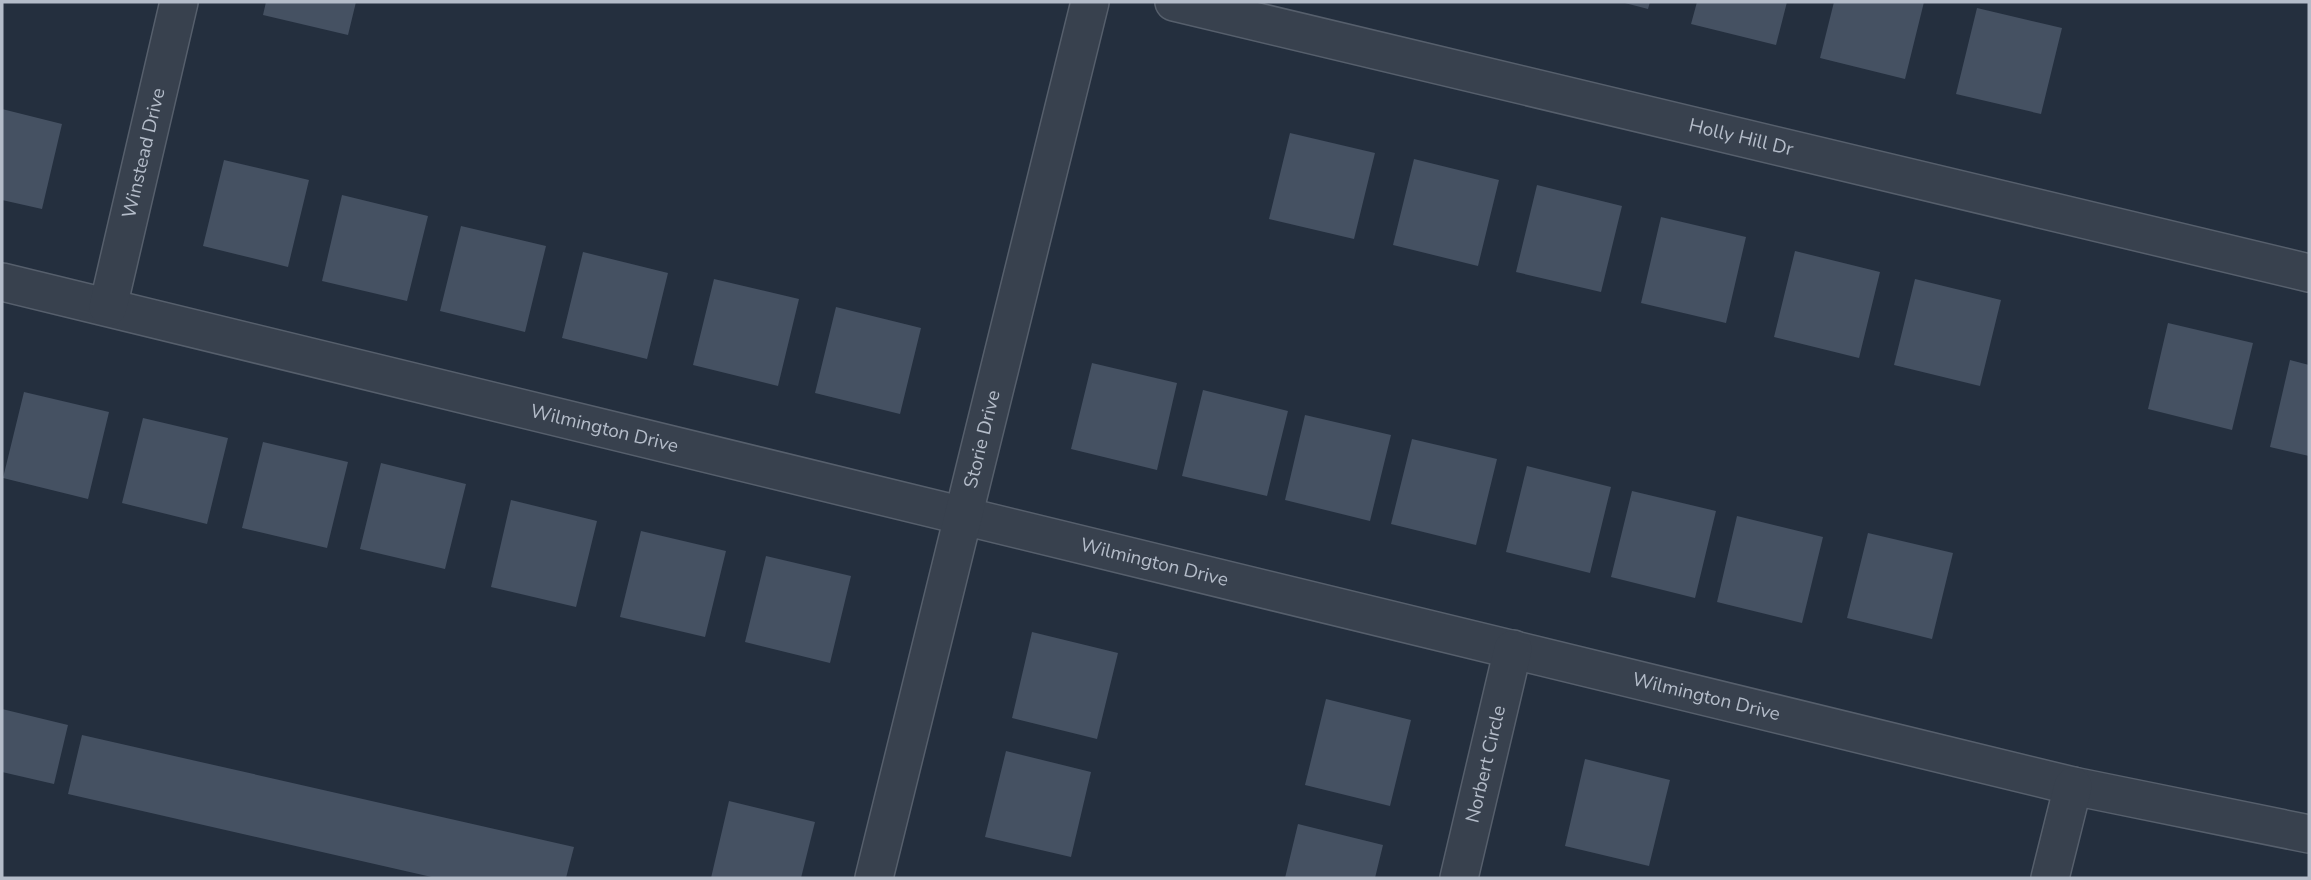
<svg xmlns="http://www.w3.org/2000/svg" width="2311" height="880" viewBox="0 0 2311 880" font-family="'Nunito Sans',sans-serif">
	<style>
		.building { fill: #455162 }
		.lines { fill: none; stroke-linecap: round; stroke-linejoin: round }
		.minor-casing { stroke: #565f6c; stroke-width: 40 }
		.minor { stroke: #38414e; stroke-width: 37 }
		.labels { text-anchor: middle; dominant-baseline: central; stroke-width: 5; stroke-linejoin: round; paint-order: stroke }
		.street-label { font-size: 19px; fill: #b4bcc9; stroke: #1d2633 }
	</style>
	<rect width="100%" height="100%" fill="#242f3e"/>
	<path class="building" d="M266,2H356L348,35L263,15Z
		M1621,2H1650L1648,9Z
		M1697,2H1787L1776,45L1691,24Z
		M1834,2H1924L1905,79L1820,58Z
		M1977,8L2062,28L2041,114L1956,94Z
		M2,109L62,124L42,209L2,200Z
		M1290,133L1375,153L1354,239L1269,219Z
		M1414,159L1499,180L1478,266L1393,245Z
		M224,160L309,180L288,267L203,246Z
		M1537,185L1622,206L1601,292L1516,272Z
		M342,195L428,216L407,301L322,281Z
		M1661,217L1746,237L1726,323L1641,303Z
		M461,226L546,246L525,332L440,311Z
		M1795,251L1880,272L1859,358L1774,337Z
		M583,252L668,273L647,359L562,338Z
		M714,279L799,299L778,386L693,365Z
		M1915,279L2001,300L1980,386L1894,365Z
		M836,307L921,328L900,414L815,393Z
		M2168,323L2253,343L2232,430L2148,409Z
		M2290,360L2309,365V456L2270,447Z
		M1092,363L1177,383L1157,470L1071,449Z
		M1203,390L1288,411L1267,496L1182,476Z
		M24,392L109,412L88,499L3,478Z
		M1305,415L1391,435L1370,521L1285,500Z
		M143,418L228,438L207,524L122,503Z
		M1412,439L1497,459L1476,545L1391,524Z
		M263,442L348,462L327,548L242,528Z
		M381,463L466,484L445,569L360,549Z
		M1527,466L1611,487L1590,573L1506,552Z
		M1632,491L1716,511L1695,598L1611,577Z
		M511,500L597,521L576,607L491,587Z
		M1737,516L1823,537L1802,623L1717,602Z
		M641,531L726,551L705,637L620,617Z
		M1868,533L1953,553L1932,639L1847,618Z
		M766,556L851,576L830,663L745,642Z
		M1032,632L1118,653L1097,739L1012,718Z
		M1326,699L1411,720L1390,806L1305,785Z
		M2,709L68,725L54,784L2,772Z
		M82,735L574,847L566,878H436L68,794Z
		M1006,751L1091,772L1071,857L985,837Z
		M1585,759L1670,780L1649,866L1565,846Z
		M729,801L815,822L801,878H711Z
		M1298,824L1383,845L1375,878H1285Z"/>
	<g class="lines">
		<defs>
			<g id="minor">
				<path id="s1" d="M1174,2L2309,273"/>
				<path id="s2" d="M2,282L2073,786L2309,834"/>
				<path id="s3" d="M108,307L179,2"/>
				<path id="s4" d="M874,878L1090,2"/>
				<path id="s5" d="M1459,878L1513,649"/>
				<path d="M2050,878L2073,786"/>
			</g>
		</defs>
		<use href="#minor" class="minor-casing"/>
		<use href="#minor" class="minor"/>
	</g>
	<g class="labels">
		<g class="street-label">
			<text stroke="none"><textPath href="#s1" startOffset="583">Holly Hill Dr</textPath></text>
			<text stroke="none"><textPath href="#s3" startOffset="158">Winstead Drive</textPath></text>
			<text stroke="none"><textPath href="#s2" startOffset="620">Wilmington Drive</textPath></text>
			<text stroke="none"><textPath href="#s4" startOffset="452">Storie Drive</textPath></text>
			<text stroke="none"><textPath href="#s2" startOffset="1186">Wilmington Drive</textPath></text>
			<text stroke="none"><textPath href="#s2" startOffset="1754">Wilmington Drive</textPath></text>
			<text stroke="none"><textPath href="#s5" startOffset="117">Norbert Circle</textPath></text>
		</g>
	</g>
	<rect width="2311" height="880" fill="none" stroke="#b4bcc9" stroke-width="7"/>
</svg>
